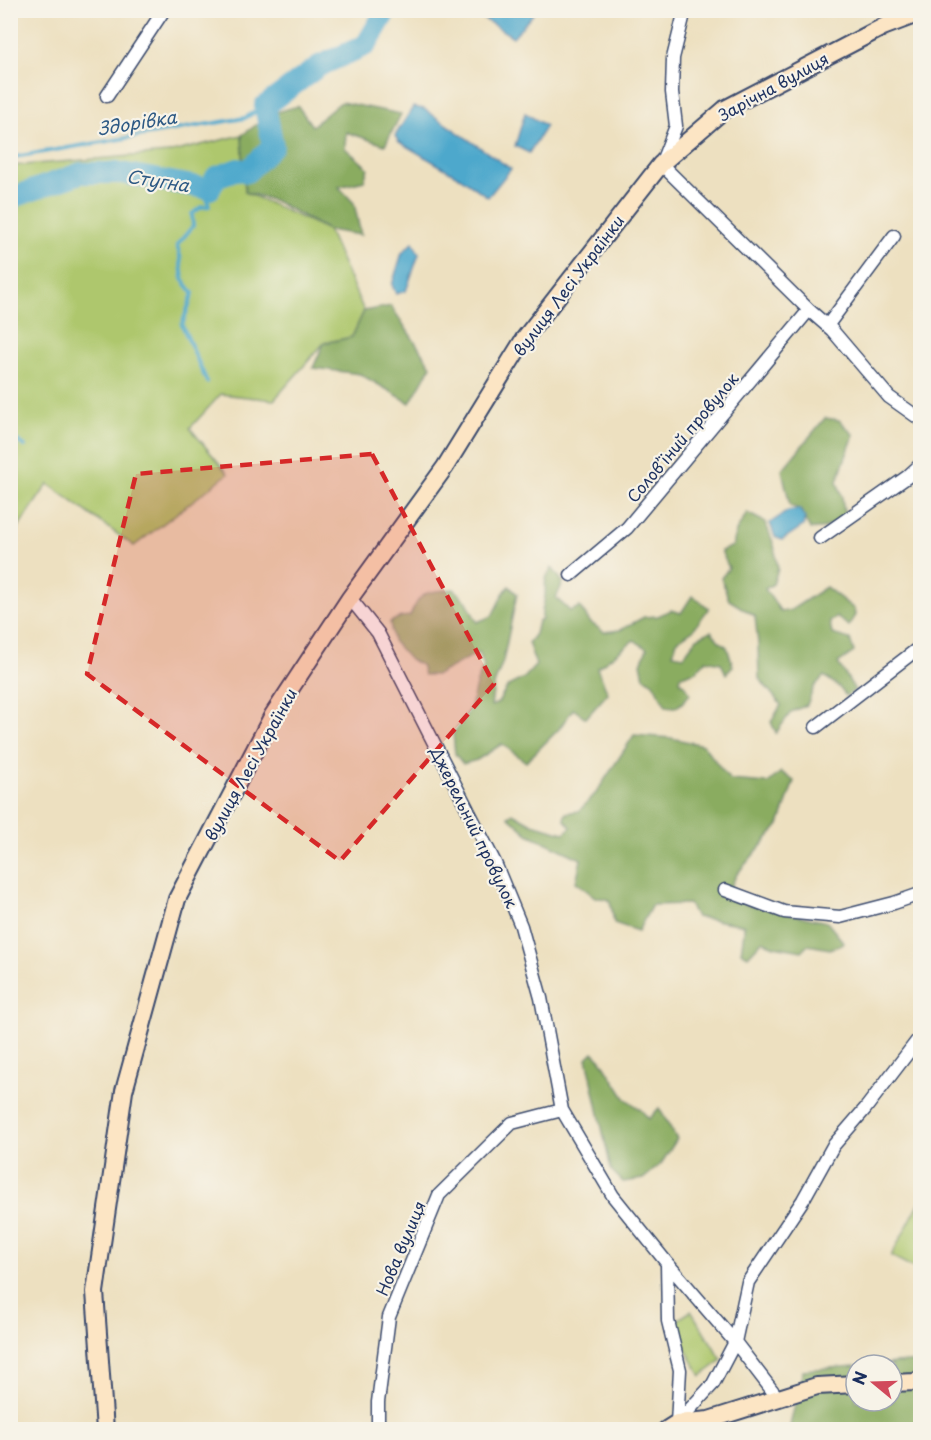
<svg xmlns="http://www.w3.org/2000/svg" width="931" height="1440" viewBox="0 0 931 1440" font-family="'Playpen Sans',sans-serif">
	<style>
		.green { fill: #aec76d; stroke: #647b66; stroke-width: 1.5 }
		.forest { fill: #8aac60; stroke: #526e5f; stroke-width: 1.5 }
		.water { fill: #4ea8cc; stroke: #346c95; stroke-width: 1.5 }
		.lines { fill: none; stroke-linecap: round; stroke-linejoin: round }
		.stream { stroke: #4ea8cc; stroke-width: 4 }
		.river { stroke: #4ea8cc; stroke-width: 22 }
		.street-casing { stroke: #3a4a6d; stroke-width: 15 }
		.secondary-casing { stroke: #3a4a6d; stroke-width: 20 }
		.street { stroke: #fff; stroke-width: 12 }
		.secondary { stroke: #fce5c4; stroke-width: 16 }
		.marked { fill: #d62828; fill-opacity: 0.2; stroke: #d62828; stroke-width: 4.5; stroke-dasharray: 12 8; stroke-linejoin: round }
		.labels { text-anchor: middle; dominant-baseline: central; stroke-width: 4.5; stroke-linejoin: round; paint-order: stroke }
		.street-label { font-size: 16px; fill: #1b2f5e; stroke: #f7f3e8 }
		.water-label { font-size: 18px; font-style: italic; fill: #2d5984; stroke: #f7f3e8 }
	</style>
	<rect width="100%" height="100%" fill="#f7f3e8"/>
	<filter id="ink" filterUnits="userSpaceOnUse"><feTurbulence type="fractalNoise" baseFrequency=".0167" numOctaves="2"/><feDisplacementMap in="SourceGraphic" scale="12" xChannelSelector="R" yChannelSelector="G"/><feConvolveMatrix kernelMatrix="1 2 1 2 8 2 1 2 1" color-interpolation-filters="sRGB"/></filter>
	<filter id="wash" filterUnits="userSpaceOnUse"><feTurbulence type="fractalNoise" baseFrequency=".008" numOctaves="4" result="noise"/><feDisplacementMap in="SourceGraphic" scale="24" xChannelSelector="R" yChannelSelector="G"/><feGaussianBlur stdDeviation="1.35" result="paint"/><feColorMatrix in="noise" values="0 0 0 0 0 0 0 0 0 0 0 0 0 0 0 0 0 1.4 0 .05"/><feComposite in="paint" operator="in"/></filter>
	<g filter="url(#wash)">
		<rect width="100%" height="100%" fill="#ede0c0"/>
		<path class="green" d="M242,135L245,192L328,230L364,311L352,337L324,343L274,400L221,394L190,428L228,474L134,546L48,484L11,538V166L168,153Z
			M920,1202V1271L891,1256Z
			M691,1311L722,1360L701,1376L671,1324Z"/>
		<path class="forest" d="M341,102L401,114L385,145L346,132L345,148L368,168L364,181L339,187L354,203L361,235L328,230L275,201L245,192L242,135L273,113L298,106L312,126Z
			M391,306L431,366L410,403L360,374L313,368L324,343L352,337L364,311Z
			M825,418L839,420L854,435L837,481L842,497L845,519L821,529H810L799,509L790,506L782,470Z
			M747,513L765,522L774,545L778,569L773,584L765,589L781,612L791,610L826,587L854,609L855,615L849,626L836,617L830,622L832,634L850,639L854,652L838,663L855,690L846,696L839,687L824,676L814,687L807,705L791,712L776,733L771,722L781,705L759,678L758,644L755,616L729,600L721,578L729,568L721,551L733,546L736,531Z
			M552,568L563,582L556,598L570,611L580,607L590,622L604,632L620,630L644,617L658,616L671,610L681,613L692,596L709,608L693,630L677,641L673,654L684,656L697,638L711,631L719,641L727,647L733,666L726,674L721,663L706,660L696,671L681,676L680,681L687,688L690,694C682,703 679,710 666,706L653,683L644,677L641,663L647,649L634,640L597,668L608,693L586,718L573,709L559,729L526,762L502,744L477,760L463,764L455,754L453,733L462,723L471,706L476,684L484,666L479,652L437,675H424L421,665L410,660L393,641L390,622L401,617L410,616C422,588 426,593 454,589L467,602L477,622L492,616L503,594L509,586L517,594L503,661L494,685L491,706L498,703L508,686L524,678L536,665L528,643L535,634L538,621L542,620C541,608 544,606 545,595C546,581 543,581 552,568Z
			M634,735L671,738L703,745L730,780L768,783L781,772L794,781L779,825L737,874L729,890L745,904L827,922L844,943L830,949L808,945L802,951L774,946L762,941L748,956L741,952L744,932V925L696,917L689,904L652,905L638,931L614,923L610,900L595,897L576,882L581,859L528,834L508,816L513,813L532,824L564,833L571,827L564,819L566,813L579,811L596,793Z
			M593,1052L601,1060L625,1098L641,1110L649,1119L659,1108L677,1139L661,1164L643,1179L623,1182L611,1170L587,1058Z
			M920,1361V1429L789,1430L803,1370L856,1366V1401H892V1365H872Z"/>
		<path class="water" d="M471,11H536L513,37Z
			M413,107L424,109L511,169L488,197L461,178L399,142L395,136Z
			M525,113L546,126L529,153L515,146Z
			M413,242L419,254L406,291L396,294L392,285L402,253Z
			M799,509L805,517L803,526L782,540L775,537L770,523L788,511Z"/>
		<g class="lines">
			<path class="stream" d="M10,156L14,157L245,118L265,106
				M207,382L182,325L193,293L183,280L180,256L177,245L193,226L192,214L201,207L209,206L207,198L215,194L210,189
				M10,436L25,446"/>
			<path class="river" d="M10,201L11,198L81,173H121L210,189L216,177L238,169L247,172L273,146L265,106L319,66L366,45L383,16V10"/>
		</g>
	</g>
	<g filter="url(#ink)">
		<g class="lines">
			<defs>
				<path id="street" d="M685,10L673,58L672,92L676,126L661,164L809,310L832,330L889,397L920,419
					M107,96L164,10
					M827,326L894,236
					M820,538L907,477L920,465
					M571,575L627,528L809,310
					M350,598L378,633L495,863L521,926L541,998L562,1110L613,1196L667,1263L668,1321L680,1370L677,1423
					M816,727L920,647
					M725,890L784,912L840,917L894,903L920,894
					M667,1263L735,1342L713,1384L677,1423
					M778,1398L735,1342L748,1282L803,1200L833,1146L865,1109L920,1037
					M378,1430V1402L389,1317L439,1195L512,1123L562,1110"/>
				<path id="secondary" d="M892,1383L916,1382L920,1379
					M105,1430L95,1292L124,1091L177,899L273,715L350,598L445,467L524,339L661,164L725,109L883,27L920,13
					M666,1430L677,1423L709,1420L817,1386L856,1384"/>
			</defs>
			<use href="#street" class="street-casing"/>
			<use href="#secondary" class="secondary-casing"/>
			<use href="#street" class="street"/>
			<use href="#secondary" class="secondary"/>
		</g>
	</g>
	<path class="marked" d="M372,454L494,684L340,861L87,674L136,474Z"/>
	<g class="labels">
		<g class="street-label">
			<text transform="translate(773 86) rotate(-29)">Зарічна вулиця</text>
			<text transform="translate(568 285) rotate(-53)">вулиця Лесі Українки</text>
			<text transform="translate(682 437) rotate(-50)">Соловʼїний провулок</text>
			<text transform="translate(250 764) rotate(-61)">вулиця Лесі Українки</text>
			<text transform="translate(475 827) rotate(64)">Джерельний провулок</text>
			<text transform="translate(400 1248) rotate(-67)">Нова вулиця</text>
		</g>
		<g class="water-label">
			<text transform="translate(137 122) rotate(-9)">Здорівка</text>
			<text transform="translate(158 180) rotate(9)">Стугна</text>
		</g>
	</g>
	<rect width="931" height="1440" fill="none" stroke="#f7f3e8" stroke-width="36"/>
	<g transform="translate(874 1383) rotate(289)"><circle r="28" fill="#f7f3e8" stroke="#9fa5b1" stroke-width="1.5"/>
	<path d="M0-4.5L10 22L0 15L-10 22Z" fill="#d1495b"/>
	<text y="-9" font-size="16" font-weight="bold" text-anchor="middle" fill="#1b2f5e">N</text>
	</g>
</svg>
